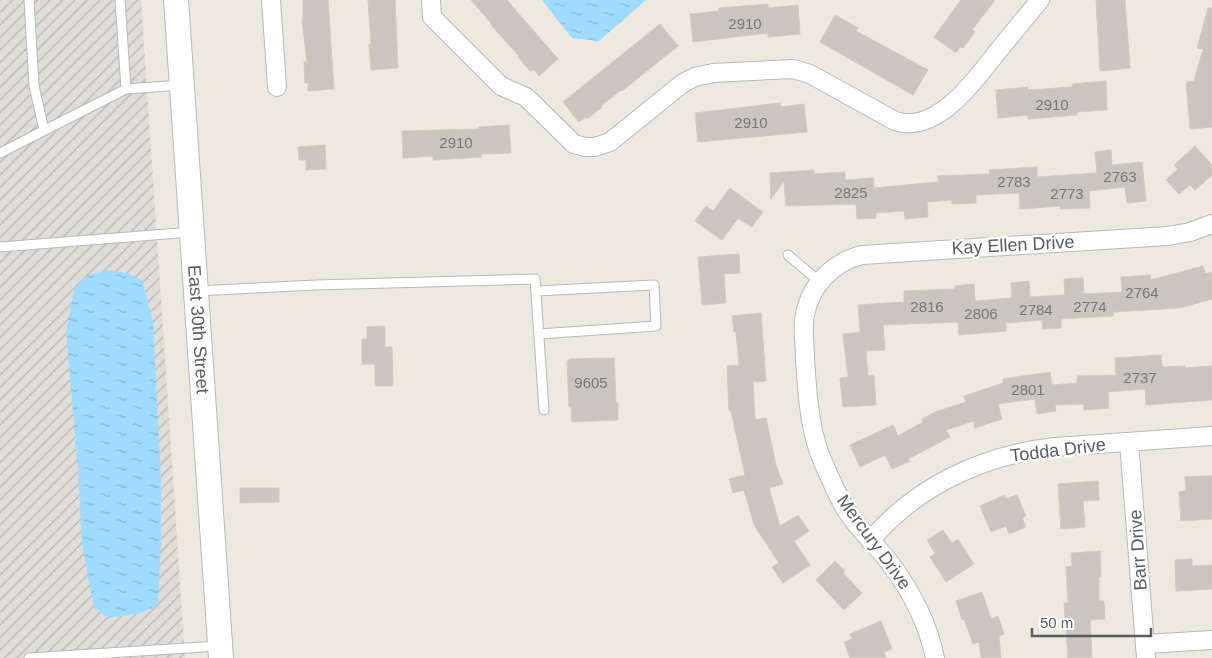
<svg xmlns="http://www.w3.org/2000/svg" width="1212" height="658" viewBox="0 0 1212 658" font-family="Arial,sans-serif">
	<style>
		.industrial { fill: url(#industrial-furrows) }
		.water { fill: url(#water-ripples) }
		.building { fill: #cac5be; stroke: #d2cabd }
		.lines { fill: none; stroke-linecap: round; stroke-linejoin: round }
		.lane-casing { stroke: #b5b9be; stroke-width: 11 }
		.street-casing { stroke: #b5b9be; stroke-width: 20 }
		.secondary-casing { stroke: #b5bac0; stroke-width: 26 }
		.lane { stroke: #fff; stroke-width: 9 }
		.street { stroke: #fff; stroke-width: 18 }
		.secondary { stroke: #fff; stroke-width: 24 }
		.labels { text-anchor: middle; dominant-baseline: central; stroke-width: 5; stroke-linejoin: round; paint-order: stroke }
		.number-label { font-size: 15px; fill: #747779 }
		.street-label { font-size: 18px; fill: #585d62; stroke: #fff }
	</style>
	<defs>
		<pattern id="industrial-furrows" width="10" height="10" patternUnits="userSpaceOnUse" patternTransform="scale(1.25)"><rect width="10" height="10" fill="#e0dcd7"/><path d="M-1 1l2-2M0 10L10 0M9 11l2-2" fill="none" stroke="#b8b6b2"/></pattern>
		<pattern id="water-ripples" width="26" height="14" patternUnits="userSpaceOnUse" patternTransform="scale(1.25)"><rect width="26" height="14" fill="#9ddbff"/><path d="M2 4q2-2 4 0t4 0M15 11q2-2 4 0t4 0" fill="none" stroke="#83b5d2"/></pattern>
	</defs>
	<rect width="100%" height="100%" fill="#ede9df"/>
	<path class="industrial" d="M0,0H141L185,658H0Z"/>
	<path class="water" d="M542,0H646L599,41L572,38Z
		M109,270L127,273L142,280L153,321L161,480V543L158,605L141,613L109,618L94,608L82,544L78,470L66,332L74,290L85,276Z"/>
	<path class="building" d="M303,0H328L334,89L308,91V83H305L304,62H307L302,20H303Z
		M368,0H395L398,68L371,70L369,44H371Z
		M471,0H507L558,59L539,76L533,69L531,72L518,57L519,56L490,24L491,23Z
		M961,0H995L972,30L975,32L963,48L960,47L956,53L934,37Z
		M1096,0H1125L1130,68L1100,71Z
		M768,4V8L798,5L800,34L768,37V33L693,42L690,14L719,11V8Z
		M1208,8H1212V127L1190,129L1186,82L1194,81L1203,49L1197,48Z
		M835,15L858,28L856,31L928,70L913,95L820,42Z
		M660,24L678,46L622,91L621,90L601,106L602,107L587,119L586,117L579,122L563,102Z
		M1106,81L1107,110L1077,112V115L1028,119V115L998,118L996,90L1028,87V90L1073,87L1072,84Z
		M780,103L781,107L804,104L807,132L698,142L695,113Z
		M509,125L511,153L481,154L482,157L433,160V156L403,158L402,131L479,129V127Z
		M325,145L326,169L306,170V160H299L298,147Z
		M1195,146L1212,165V175L1195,190L1190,185L1179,194L1166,180L1178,169L1174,165Z
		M1111,150L1112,165L1142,162L1146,201L1127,203L1125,187L1089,191L1090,208L1060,209V206L1020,209L1019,193L976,195V203L952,204V200L927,202L928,217L905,219L904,211L876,213V218L857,219L856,204L786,206L784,181L771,199L770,173L814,170V174L845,172V180L873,178L874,188L938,182V176L990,174L989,170L1037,167V177L1097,173L1095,152Z
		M730,188L763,212L752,227L738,218L722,240L695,221L706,206L713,211Z
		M739,254L740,273L724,274L726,303L702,305L698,257Z
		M1203,266L1205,274L1212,272V299L1179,308L1113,312V316L1061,319V328L1043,329L1042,320L1006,323V331L959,335L958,322L883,325L885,350L866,351L868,376L874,375L876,405L843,407L840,378L848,377L843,334L860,332L858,305L904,302V291L955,289V286L974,284L975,301L1012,298L1011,283L1029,281L1030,297L1065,295L1064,279L1083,278L1084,294L1122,292L1121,277L1150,275L1151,280Z
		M761,313L766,381L753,382L755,420L766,418L776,465L783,484L769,488L780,526L798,515L809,531L794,541L810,565L783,583L772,567L779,563L754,525L744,490L733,493L729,479L745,475L731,411H729L727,366L739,365L736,332H734L732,316Z
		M385,326V347H392L393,386H375V364H362V339H367V327Z
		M1161,355L1162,367L1185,366V368L1212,366V400L1146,405L1145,389L1108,392L1109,408L1084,410V404L1055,405L1056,411L1037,414L1035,399L998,404L1002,419L975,428L973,421L946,430L950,437L908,459L910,461L892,469L885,455L860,467L850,445L893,425L898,436L923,422L922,419L935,412L966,402L964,396L1003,383V379L1050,372L1052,385L1077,383V376L1116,375L1115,358Z
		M614,358L616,403H618V420L572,422L571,407H569L567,361H569V359Z
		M1205,476H1212V519L1181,521L1179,492L1186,491L1185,477Z
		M1098,481L1099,500L1083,501L1085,527L1061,529L1058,484Z
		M240,488H279V502L240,503Z
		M1005,495L1006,499L1017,495L1026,516L1022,518L1026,527L1009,534L1006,526L991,532L980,506Z
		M943,530L952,543L958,539L974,564L946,582L930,557L935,554L927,540Z
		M1100,551L1101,577H1099V601H1104L1105,619L1090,620L1092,658H1068L1064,603H1068L1066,567L1072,566L1071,553Z
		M1192,559V566L1212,565V589L1176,591L1175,560Z
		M835,561L845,571L843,573L862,593L844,610L816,580Z
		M982,592L991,619L998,616L1004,634L999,636L1001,658H981L979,642L973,644L964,619L962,620L956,601Z
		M881,621L892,649L884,652L886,658H850L844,642L852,639L850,634Z"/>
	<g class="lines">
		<defs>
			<path id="lane" d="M29,0L34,86L44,130
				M120,0L126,89
				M0,153L126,89L182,85
				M0,247L192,232
				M788,255L820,282
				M196,291L316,285L535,279L544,410
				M536,291L654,285L656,326L539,334
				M29,658L219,646"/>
			<path id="street" d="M271,0L277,87
				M431,0L432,17L501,86L526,97L574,144L585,147H595L610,142L683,83L695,77L713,73L793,69L810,74L895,121C937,135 976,79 998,51C1012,34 1026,17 1040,0
				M1129,442L1146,658
				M870,541C917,485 984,455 1055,447L1212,436
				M1145,644L1212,640
				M935,658C928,624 911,591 890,563C873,541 851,523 839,497C832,482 825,468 819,452C809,423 807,390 805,359C805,345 802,328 805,314C811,284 834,262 862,255L1168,236L1190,232L1212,224"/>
			<g id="secondary">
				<path id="s1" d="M176,0L221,658"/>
			</g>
		</defs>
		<use href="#lane" class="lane-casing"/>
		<use href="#street" class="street-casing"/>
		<use href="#secondary" class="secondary-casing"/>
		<use href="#lane" class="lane"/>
		<use href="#street" class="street"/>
		<use href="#secondary" class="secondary"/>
	</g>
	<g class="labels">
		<g class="number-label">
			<text x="745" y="23">2910</text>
			<text x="1052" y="104">2910</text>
			<text x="751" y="122">2910</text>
			<text x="456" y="142">2910</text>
			<text x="1120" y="176">2763</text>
			<text x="1014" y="181">2783</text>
			<text x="851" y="192">2825</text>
			<text x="1067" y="193">2773</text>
			<text x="1142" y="292">2764</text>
			<text x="927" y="306">2816</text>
			<text x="1090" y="306">2774</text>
			<text x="1036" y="309">2784</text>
			<text x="981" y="313">2806</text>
			<text x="1140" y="377">2737</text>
			<text x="591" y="382">9605</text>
			<text x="1028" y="389">2801</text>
		</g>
		<g class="street-label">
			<text transform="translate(1013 245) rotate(-3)">Kay Ellen Drive</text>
			<text stroke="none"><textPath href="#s1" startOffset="330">East 30th Street</textPath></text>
			<text transform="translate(1058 450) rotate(-7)">Todda Drive</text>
			<text transform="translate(874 542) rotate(54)">Mercury Drive</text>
			<text transform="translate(1138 550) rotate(-94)">Barr Drive</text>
		</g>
	</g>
	<path d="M1032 628v8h119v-8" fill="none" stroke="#585d62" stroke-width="2.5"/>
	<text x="1040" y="628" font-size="15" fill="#585d62" stroke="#ffffff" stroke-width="4" paint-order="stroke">50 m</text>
</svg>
